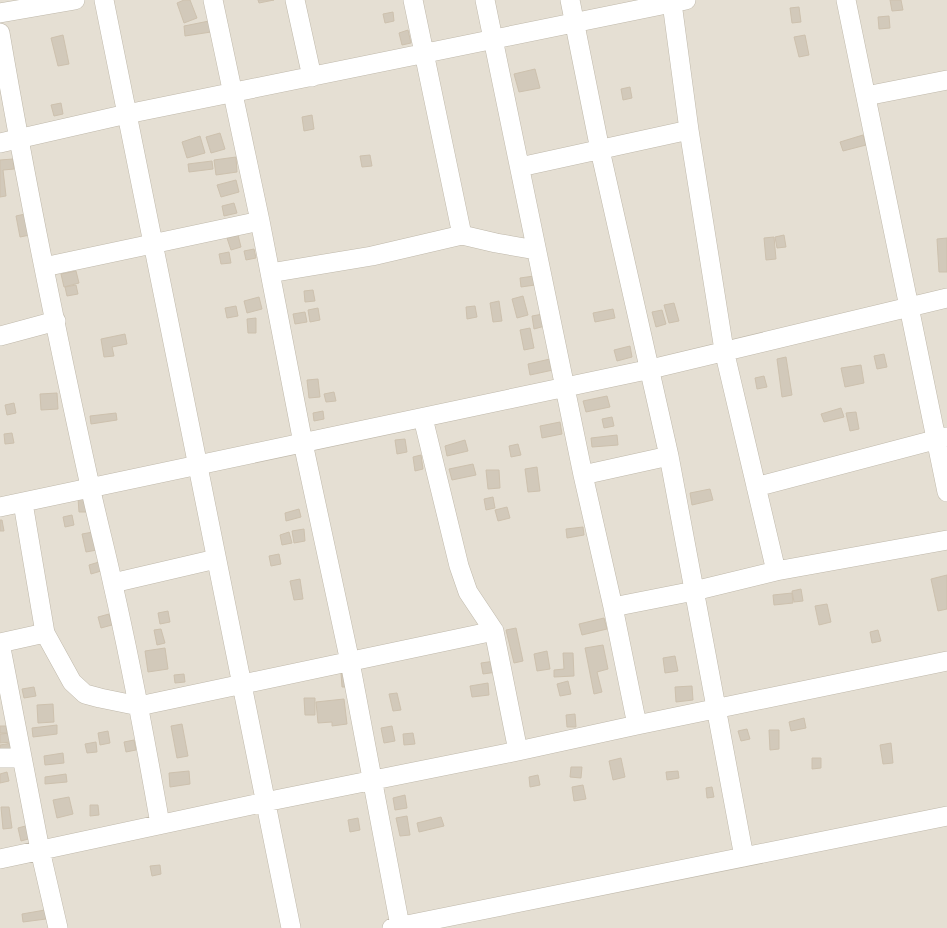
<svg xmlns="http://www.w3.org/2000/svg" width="947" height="928" viewBox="0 0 947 928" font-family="Figtree,sans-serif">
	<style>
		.residential { fill: #e5dfd3 }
		.building { fill: #d2c9ba; stroke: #cdc1ae }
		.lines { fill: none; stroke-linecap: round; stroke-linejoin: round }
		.minor-casing { stroke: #bfb8aa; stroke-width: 20 }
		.minor { stroke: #fff; stroke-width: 19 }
	</style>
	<rect width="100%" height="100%" fill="#f1ede4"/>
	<path class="residential" d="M0,0H947V928H0Z"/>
	<path class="building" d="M184,0H190L197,18L184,23L177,3Z
		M258,0H274L259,3Z
		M890,0H901L903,10L892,11Z
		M799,7L801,22L792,23L790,8Z
		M393,12L394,21L385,23L383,14Z
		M889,16L890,28L879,29L878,17Z
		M209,21L211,32L185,36L184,26Z
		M408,30L411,43L402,45L399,33Z
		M63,35L69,64L58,66L51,38Z
		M805,35L809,55L799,57L794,37Z
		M535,69L540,88L519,92L514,74Z
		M630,87L632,98L623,100L621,89Z
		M61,103L63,114L54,116L51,105Z
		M312,115L314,129L304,131L302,117Z
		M220,133L225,149L211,153L206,137Z
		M863,135L866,145L843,151L840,142Z
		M200,136L205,153L187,158L182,142Z
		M370,155L372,166L362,167L360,156Z
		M236,157L237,172L216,175L214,160Z
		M13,159L14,169L3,170L6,196L0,197V160Z
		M212,161L213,169L189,172L188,164Z
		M236,180L239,192L221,197L217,185Z
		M234,203L237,213L224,216L222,206Z
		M25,214L30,235L20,237L16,216Z
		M238,235L241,247L231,250L227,238Z
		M784,235L786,247L777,248L775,237Z
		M774,237L776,259L766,260L764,238Z
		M947,238V272H939L937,239Z
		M254,249L256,258L246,260L244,251Z
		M229,252L231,263L221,264L219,254Z
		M76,271L79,283L64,287L61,274Z
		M534,276L535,285L521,287L520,278Z
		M76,285L78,294L67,296L65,287Z
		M313,290L315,301L305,302L304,291Z
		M523,296L528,315L517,318L512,299Z
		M259,297L262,309L247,313L244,301Z
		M499,301L502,321L493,322L490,303Z
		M674,303L679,321L669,323L664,305Z
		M236,306L238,316L227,318L225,308Z
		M475,306L477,317L467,319L466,307Z
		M318,308L320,320L310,322L308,310Z
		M613,309L615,318L595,322L593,313Z
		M662,310L666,324L656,327L652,312Z
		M305,312L307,322L295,324L293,314Z
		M543,314L545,326L534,329L532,316Z
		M256,318V333H248L247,319Z
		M530,328L534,348L524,350L520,330Z
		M125,334L127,344L112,347L114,356L104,357L101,339Z
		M630,346L632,357L617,361L614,350Z
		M884,354L887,367L877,369L874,356Z
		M786,357L792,395L782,397L777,359Z
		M550,359L553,370L530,375L528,364Z
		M861,365L864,383L845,387L841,368Z
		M764,376L767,387L757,389L755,378Z
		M318,379L320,397L309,398L307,380Z
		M334,392L336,401L326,402L324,394Z
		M57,393L58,409L41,410L40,394Z
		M607,396L610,407L586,412L583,401Z
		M14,403L16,413L7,415L5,405Z
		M841,408L844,417L824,422L821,414Z
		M323,411L324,419L314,421L313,413Z
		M856,412L859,429L850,431L846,413Z
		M116,413L117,420L91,424L90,416Z
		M612,417L614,426L604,428L602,419Z
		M560,422L562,434L542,438L540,426Z
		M12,433L14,443L5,444L4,434Z
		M617,435L618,445L592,447L591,438Z
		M405,439L407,452L397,454L395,440Z
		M465,440L468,451L447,456L445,446Z
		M518,444L521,455L511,457L509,446Z
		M421,455L423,469L415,471L413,457Z
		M473,464L476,475L452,480L449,469Z
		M537,467L540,491L528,492L525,469Z
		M486,470H499L500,488L488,489Z
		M710,489L713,500L692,505L690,493Z
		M93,497V512H79L78,498Z
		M493,497L495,508L486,510L484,499Z
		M507,507L510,518L498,521L495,510Z
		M299,509L301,517L286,521L285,513Z
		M72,515L74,525L65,527L63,517Z
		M0,520H2L4,531H0Z
		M583,527L584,535L567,538L566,529Z
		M304,529L305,541L294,543L292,531Z
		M93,532L97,550L86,552L82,534Z
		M289,532L292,543L282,545L280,535Z
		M279,554L281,564L271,566L269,556Z
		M99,562L101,571L91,574L89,565Z
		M947,575V609L938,611L931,579Z
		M300,579L303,599L294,600L290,581Z
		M801,589L803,601L794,602L792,591Z
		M792,593L793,603L774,605L773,595Z
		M827,604L831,622L819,625L815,606Z
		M168,611L170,622L160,624L158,613Z
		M109,614L112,625L101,628L98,617Z
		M604,618L607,629L582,635L579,624Z
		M516,628L523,661L514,663L506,630Z
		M161,629L165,643L157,645L154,630Z
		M878,630L881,641L872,643L870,632Z
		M603,645L608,669L597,672L602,692L594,694L585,648Z
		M165,648L168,669L148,672L145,651Z
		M547,651L550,669L537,671L534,654Z
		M563,653H573L574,676L554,677V670L564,669Z
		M675,656L678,671L665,673L663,658Z
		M495,661L497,672L483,674L481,663Z
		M341,673H348V687H342Z
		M184,674L185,682L175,683L174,675Z
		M568,681L571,694L560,696L557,684Z
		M488,683L489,695L472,697L470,686Z
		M692,686L693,700L676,702L675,687Z
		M34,687L36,696L24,698L22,689Z
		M397,693L401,710L393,711L389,694Z
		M304,698H315V715H305Z
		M344,699L347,724L332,726V722L318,723L316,702Z
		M53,704L54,722L38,723L37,705Z
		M575,714L576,727H567L566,715Z
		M804,718L806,728L791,731L789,722Z
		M182,724L188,756L177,758L171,726Z
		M57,725V734L33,737L32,728Z
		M0,726H6L7,733H0Z
		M392,726L395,741L384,743L381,728Z
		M747,729L750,739L741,741L738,731Z
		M769,730H779V749L770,750Z
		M108,731L110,743L100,745L98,733Z
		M11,733L12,742L0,743V734Z
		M413,733L415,744L404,745L403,734Z
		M134,740L136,750L126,752L124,742Z
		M96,742L97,752L87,753L85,744Z
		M12,743L14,754L0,757V745Z
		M891,743L893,763L883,764L880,745Z
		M63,753L64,763L45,765L44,756Z
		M621,758L625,777L613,780L609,761Z
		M812,758H821V768L812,769Z
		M571,767H582L581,778L570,777Z
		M189,771L190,784L170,787L169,773Z
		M678,771L679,778L667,780L666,772Z
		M7,772L9,781L0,783V774Z
		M66,774L67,782L45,784V777Z
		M538,775L540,785L530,787L529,777Z
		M583,785L586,799L574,801L572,787Z
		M712,787L714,797L707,798L706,788Z
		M405,795L407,808L395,810L393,798Z
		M69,797L73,814L57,818L53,800Z
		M90,805H98L99,815L90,816Z
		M1,807H9L12,828L3,829Z
		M407,816L410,835L400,836L396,818Z
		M441,817L444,826L419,832L417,823Z
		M358,818L360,830L350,832L348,820Z
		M29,825L32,838L21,841L18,828Z
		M160,865L161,874L152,876L150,866Z
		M45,910L46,919L23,922L22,914Z"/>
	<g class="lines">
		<defs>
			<path id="minor" d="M104,0L291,928
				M213,0L260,221L303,443L350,662L400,926
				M295,0L312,77
				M413,0L462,235
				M485,0L583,475L613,607L637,725
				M570,0L600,150L669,456L744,857
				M846,0L947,492
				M672,3L689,130L724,350L776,571
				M0,13L75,0
				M0,33C26,185 57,336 90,486C97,519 106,552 113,585C131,664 146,744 160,824
				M866,96L947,80
				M0,143L127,114L686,0
				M520,167L689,130
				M44,267L260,221
				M270,273L372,256L462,235L496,243L536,250
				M0,336L56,321
				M423,418L459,566L468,592L494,631L518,751
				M583,475L669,456
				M756,487L946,437
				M23,503L45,633L72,682L85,694L100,698L139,706L494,631
				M0,507L651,369L947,298
				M113,583L216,559
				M613,607L694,591L776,571L947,540
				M0,643L40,850L58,928
				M0,643L45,633
				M0,758H22
				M0,859L265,802L518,751L637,725L947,661
				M392,928L947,816"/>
		</defs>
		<use href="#minor" class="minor-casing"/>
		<use href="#minor" class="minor"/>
	</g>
</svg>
